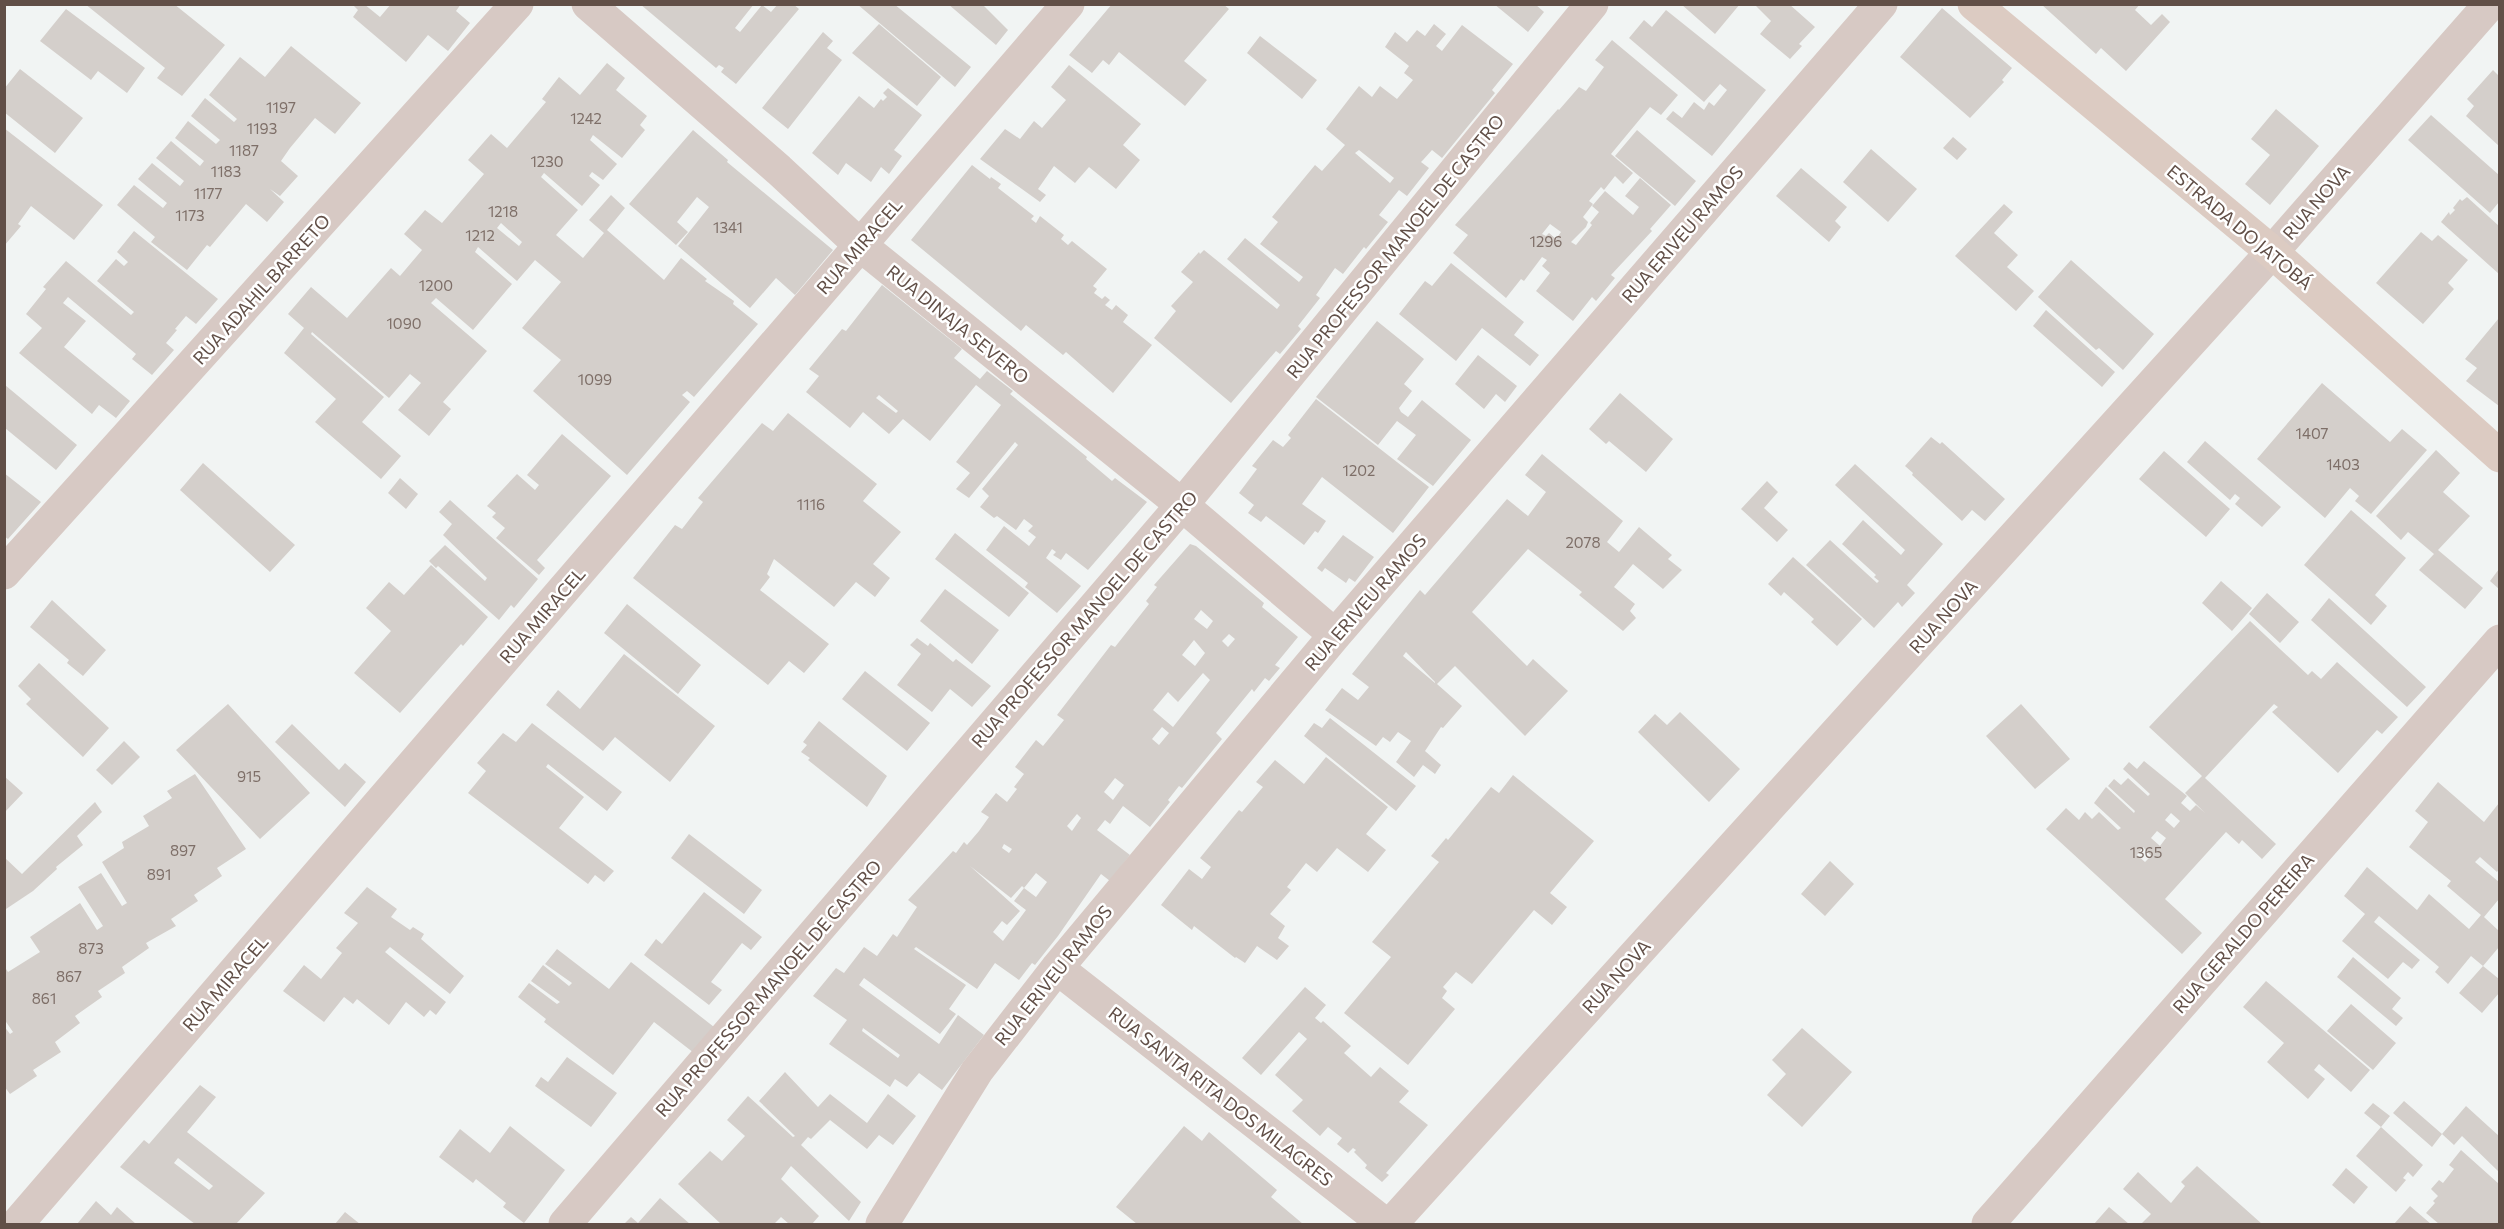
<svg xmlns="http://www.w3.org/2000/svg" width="2504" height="1229" viewBox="0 0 2504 1229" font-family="Commissioner,sans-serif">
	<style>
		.building { fill: #d4cfcb; fill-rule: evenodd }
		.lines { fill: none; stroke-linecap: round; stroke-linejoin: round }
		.street { stroke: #d7c9c4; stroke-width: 33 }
		.secondary { stroke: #dccbc2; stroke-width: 33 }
		.labels { text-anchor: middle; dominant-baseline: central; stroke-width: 5; stroke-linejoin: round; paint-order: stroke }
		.number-label { font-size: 15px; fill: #7e6f68 }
		.street-label { font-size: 18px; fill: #614f47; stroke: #fff }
	</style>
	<rect width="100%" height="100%" fill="#f1f4f3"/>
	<path class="building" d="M85,4H174L225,45L182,96L157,78L165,68Z
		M352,4H364L380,17L391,4H461L456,11L470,23L448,51L428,35L406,62L353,17L358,10Z
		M640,4H754L735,28L740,32L762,5L771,12L778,4H793L799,9L736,84L721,72L724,68L719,65L716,68Z
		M857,4H894L971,67L955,87Z
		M948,4H982L1008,30L996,45Z
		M1112,4H1223L1229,9L1184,61L1207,80L1185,106L1119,52L1109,65L1103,60L1092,73L1069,55Z
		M1494,4H1535L1544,12L1528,32Z
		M1681,4H1740L1715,34Z
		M1754,4H1789L1815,27L1799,44L1802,46L1790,59L1760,34L1771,21Z
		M2041,4H2140L2135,10L2151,25L2162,14L2170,22L2126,71L2101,48L2096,54Z
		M1942,8L2012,68L2002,80L2004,82L1970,118L1900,57Z
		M66,9L145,68L127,93L98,71L91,80L40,41Z
		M1666,10L1766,90L1712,156L1666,119L1673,111L1682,118L1694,102L1704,110L1709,102L1714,106L1727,90L1720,84L1704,102L1629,38L1644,20L1652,27Z
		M879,24L941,77L917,106L852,53Z
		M1434,24L1446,34L1436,46L1442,51L1462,25L1513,64L1492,90L1495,93L1442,158L1432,150L1423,160L1421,162L1429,168L1407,196L1399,190L1379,215L1388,222L1366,249L1364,247L1343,274L1335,268L1316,295L1320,298L1298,326L1301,329L1280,354L1276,351L1231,403L1154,338L1176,311L1171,306L1193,282L1181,272L1199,252L1200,254L1204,250L1277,309L1280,305L1227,259L1245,238L1299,282L1303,277L1260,244L1278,222L1272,217L1315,165L1322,171L1345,145L1326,129L1359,86L1372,97L1380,86L1397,99L1413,80L1404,73L1409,66L1385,47L1395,32L1407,42L1417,30L1425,36ZM1359,150L1394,178L1390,183L1355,153Z
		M823,32L833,41L827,48L842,60L788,129L762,108Z
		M1260,36L1317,80L1302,99L1247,53Z
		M1612,40L1678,95L1661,115L1650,107L1611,154L1633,173L1623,184L1615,176L1604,190L1601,187L1589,201L1593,204L1583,217L1588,222L1586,227L1571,242L1576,245L1592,225L1590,223L1599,212L1592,206L1605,191L1633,215L1639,207L1625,196L1640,178L1671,205L1650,229L1652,231L1611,275L1615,278L1596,301L1592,297L1573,321L1536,291L1550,273L1542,266L1547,260L1542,257L1524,281L1521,279L1506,298L1453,253L1468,235L1455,225L1558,109L1559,110L1579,87L1586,91L1604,67L1595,60ZM1550,224L1561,232L1556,239L1549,233L1546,236L1542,234Z
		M291,46L361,103L335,134L315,118L290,148L281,161L298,176L280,196L270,189L284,202L267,222L246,204L210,247L207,245L187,270L151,242L155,237L117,205L134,185L163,208L167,203L138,179L152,163L180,186L184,181L156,158L171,141L200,166L204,161L175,138L188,121L216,144L220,140L191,116L205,98L234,122L237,119L209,95L240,57L265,77Z
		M607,63L625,78L616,90L647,116L640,125L645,130L622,158L593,135L590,140L617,164L603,180L592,172L589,176L600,185L582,206L544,173L541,177L578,210L556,235L583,258L604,233L589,220L611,195L625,208L607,230L664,280L681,258L707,279L705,281L734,301L733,304L758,324L694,397L687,391L682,395L690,402L627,475L533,391L561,360L522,328L561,282L535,260L517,281L478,247L475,252L512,284L473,330L436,298L431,303L487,351L443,402L451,409L429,436L398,410L421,383L410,374L389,398L312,332L311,334L384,397L362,422L401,456L381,479L315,422L336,399L284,353L304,328L288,314L311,287L347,318L391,268L400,276L422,250L404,234L425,210L442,223L484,174L468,160L491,134L507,148L546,102L542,99L559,77L580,95ZM501,223L522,242L519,246L497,228Z
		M1069,65L1141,124L1123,145L1140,160L1116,189L1089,167L1075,183L1054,166L1038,189L1046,195L1040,202L980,159L1005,129L1020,139L1034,121L1042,128L1066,100L1051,87Z
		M20,69L83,118L55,153L4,112V89Z
		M2493,70L2499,76V146L2466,116L2474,106L2467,99Z
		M888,88L922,115L894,150L902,156L889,174L881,167L871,182L846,163L838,175L812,153L859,96L874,108L881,99L883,101L887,97L883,93Z
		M2276,109L2319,146L2270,205L2245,184L2270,155L2251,139Z
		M2431,115L2499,175V202L2490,213L2408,140Z
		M4,128L103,205L74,240L31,206L18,224L21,226L4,246Z
		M693,130L728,160L727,162L833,250L795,295L776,278L750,308L678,246L709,207L697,197L677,222L688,232L676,245L629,204Z
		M1637,130L1696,181L1675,206L1615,156Z
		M1953,137L1967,149L1957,160L1943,148Z
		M1871,149L1917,189L1888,222L1843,182Z
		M972,165L990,179L991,177L1001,184L998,188L1034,216L1031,219L1036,223L1040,216L1064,235L1061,239L1068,245L1072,241L1107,269L1093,286L1097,289L1094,293L1102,299L1105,296L1110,300L1105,305L1112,310L1116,305L1128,315L1123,322L1152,345L1113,393L1066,352L1063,355L1026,325L1021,331L911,240Z
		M1801,168L1847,207L1835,221L1841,227L1829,242L1776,196Z
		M2467,197L2499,226V274L2441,222L2449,212L2450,215L2455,210L2453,208L2460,199L2462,201Z
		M2004,204L2013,212L1994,233L2018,255L2007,267L2034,291L2016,311L1955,256Z
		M134,231L218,299L196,324L186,316L175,329L177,330L166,343L174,350L152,375L132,359L136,354L68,297L63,303L86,321L64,347L130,401L116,418L99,405L92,414L19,353L42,328L26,314L46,289L43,287L66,261L131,315L134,312L97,281L116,259L124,266L128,262L117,252Z
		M2421,232L2432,241L2438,235L2468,260L2448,283L2454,289L2423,324L2376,283Z
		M2071,260L2154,334L2123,370L2099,348L2096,350L2038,297Z
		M1451,263L1524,322L1514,335L1539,355L1530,366L1482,328L1456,361L1399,314L1425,281L1432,286Z
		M882,285L962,349L954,358L980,379L987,371L1013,391L1010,394L1087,457L1086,459L1112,481L1115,478L1147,502L1088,570L1066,553L1061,560L1053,555L1056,552L1052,549L1046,558L1081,586L1057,613L1025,587L1028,583L986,550L1004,526L1029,546L1036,537L1028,531L1033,526L1024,519L1016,530L997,516L994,518L980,507L989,496L982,489L1018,445L1015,442L969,498L956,489L970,473L956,462L1001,405L976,385L930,441L903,419L889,434L863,412L850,428L806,392L819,376L809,369L842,329L846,331ZM879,395L898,411L896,413L876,398Z
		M2046,310L2115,372L2102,387L2033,326Z
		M2499,318V406L2466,381L2477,368L2465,359Z
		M1377,321L1424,359L1404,384L1412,391L1399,408L1401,412L1408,417L1422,400L1471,440L1433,486L1397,459L1416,435L1397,421L1378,445L1316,397Z
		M1478,355L1517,386L1505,402L1496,394L1484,409L1455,384Z
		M2322,383L2390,442L2402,429L2427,450L2371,514L2355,501L2359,496L2350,488L2325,518L2257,459Z
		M5,385L77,445L56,470L5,428Z
		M1620,393L1673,439L1646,472L1609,441L1606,444L1589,429Z
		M1316,399L1429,487L1393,533L1322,477L1302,504L1326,521L1318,533L1315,531L1304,545L1266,516L1261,522L1248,513L1254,505L1239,493L1257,469L1252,466L1273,440L1283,447L1291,438L1288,435Z
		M788,413L877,484L863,501L901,532L873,564L890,578L875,597L856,582L834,607L774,559L767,574L770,577L760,590L829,644L804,673L789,661L768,685L633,578L675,525L682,529L703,502L698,498L762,423L773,431Z
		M562,434L611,476L537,560L545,568L539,575L496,538L505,528L492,517L496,513L487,506L517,474L535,490L539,485L527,475Z
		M1931,437L1940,444L1942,442L2005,499L1985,521L1972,510L1962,521L1912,475L1913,473L1905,466Z
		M2205,441L2281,507L2262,527L2235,504L2240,498L2235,494L2230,500L2187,462Z
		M2436,450L2460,473L2443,492L2470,516L2438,550L2483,588L2465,609L2419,570L2434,554L2408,532L2401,540L2376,516Z
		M2164,451L2230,509L2206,537L2139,479Z
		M1542,454L1623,521L1607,542L1619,552L1639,527L1672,555L1668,559L1682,570L1663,589L1633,564L1614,587L1635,604L1630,611L1636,618L1623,631L1579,595L1582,592L1528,549L1472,612L1527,666L1533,659L1568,691L1525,736L1455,666L1437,684L1462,706L1443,728L1441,727L1425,751L1441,765L1435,774L1423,765L1414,777L1396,762L1411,741L1398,732L1390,742L1383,737L1376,746L1325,710L1342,688L1358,700L1369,687L1352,674L1420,590L1425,595L1507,499L1528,516L1546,492L1525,475ZM1406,652L1435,682V683L1403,656Z
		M203,463L295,545L270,572L180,490Z
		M1855,464L1943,544L1907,585L1915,593L1902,607L1898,602L1874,628L1806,565L1830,540L1877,583L1879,581L1874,577L1876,575L1842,544L1863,520L1901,555L1905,550L1835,485Z
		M4,473L41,502L8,539L4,536Z
		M400,478L418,494L406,509L388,493Z
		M1767,481L1778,492L1764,508L1788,530L1777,542L1741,509Z
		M450,500L538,579L514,608L511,605L499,620L438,566L436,568L429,561L445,545L485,581L487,578L443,535L452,524L439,512Z
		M2351,510L2406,558L2375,595L2387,606L2371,625L2304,565Z
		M955,533L1029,593L1009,617L935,559Z
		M1343,535L1374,557L1355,582L1349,578L1346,583L1325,568L1322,572L1317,568Z
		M1190,544L1196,546L1264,603L1262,607L1298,637L1275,665L1280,668L1269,681L1265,678L1254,692L1252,689L1216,733L1222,739L1182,788L1179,786L1168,800L1170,802L1150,827L1123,806L1110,824L1105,820L1097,830L1130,855L1110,881L1101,874L1058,936L1035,965L1032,963L1019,980L995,963L977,989L916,947L914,949L966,985L949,1009L956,1014L940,1034L864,978L859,985L939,1044L958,1015L984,1035L942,1090L919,1073L907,1087L895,1079L890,1087L829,1044L847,1020L813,996L836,968L844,973L864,947L877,956L893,934L897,937L917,907L908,900L953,851L956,853L964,842L967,845L979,831L989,817L981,812L996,793L1007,802L1017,789L1014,787L1024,774L1015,767L1036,740L1043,746L1064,720L1057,715L1111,645L1115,647L1149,604L1146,601L1157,587L1154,585ZM1201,610L1213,621L1207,629L1194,619ZM1229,634L1235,639L1228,647L1222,641ZM1194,640L1205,653L1195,666L1182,655ZM1203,673L1210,680L1173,727L1153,710L1168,692L1178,702ZM1162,727L1169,733L1159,745L1152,739ZM1115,778L1124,785L1113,800L1104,792ZM1077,814L1081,818L1072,831L1067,826ZM1004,844L1012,849L1009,853L1002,848ZM970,866L1011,898L1022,886L1024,888L1014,901L1026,910L1003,941L993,932L1002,921L1007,925L1020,911ZM1036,873L1047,882L1036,897L1024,888ZM863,1028L900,1055L898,1058L862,1031Z
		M1793,557L1862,619L1837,646L1811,622L1814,619L1784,592L1781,596L1768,584Z
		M431,565L488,617L463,646L461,644L400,713L354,673L391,631L366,608L389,582L404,595Z
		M2499,569V589L2490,581Z
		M2221,581L2252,608L2232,631L2202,603Z
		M945,589L999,630L972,664L920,621Z
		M2267,593L2299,622L2280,643L2249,614Z
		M2329,598L2426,687L2407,707L2311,620Z
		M52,600L106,650L83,676L67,663L69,660L30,627Z
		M627,604L701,665L678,694L604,633Z
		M2250,621L2308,675L2312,671L2321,679L2337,662L2398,717L2382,734L2377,730L2338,773L2272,712L2278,707L2274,704L2205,778L2276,844L2262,859L2242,840L2239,844L2226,832L2165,899L2202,933L2182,954L2046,829L2066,808L2079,820L2085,812L2092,819L2099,812L2118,830L2121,828L2094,803L2106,787L2134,813L2135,811L2108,786L2114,779L2121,785L2128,778L2148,796L2150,794L2123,769L2129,762L2137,769L2144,761L2187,796L2181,803L2190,811L2196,805L2205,813L2185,793L2202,776L2149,727ZM2171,813L2180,821L2174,828L2165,820ZM2157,831L2166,838L2160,846L2151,838ZM2143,847L2151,856L2145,862L2137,855Z
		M917,638L928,646L930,643L953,662L956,659L991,686L972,707L950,689L932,712L897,685L921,654L910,645Z
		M624,654L715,726L670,782L615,737L603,751L546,705L558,690L580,709Z
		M39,663L109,728L83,757L26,704L31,699L18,686Z
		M865,671L930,723L907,751L842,699Z
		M228,704L310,793L260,839L176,750Z
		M2021,704L2070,759L2035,789L1986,736Z
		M1680,712L1740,769L1709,802L1638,732L1655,714L1667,725Z
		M1330,718L1416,786L1396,811L1304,736L1314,723L1322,728Z
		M819,721L887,776L867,807L808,760L810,758L801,752L807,745L803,742Z
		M532,723L622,792L607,811L548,764L546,767L584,797L559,828L614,871L604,882L595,875L588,884L468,793L486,771L477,763L503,733L516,742Z
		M292,724L339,770L345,763L366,782L345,807L275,742Z
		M124,741L140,757L112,785L96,770Z
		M1326,757L1388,807L1366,834L1386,850L1368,872L1337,848L1317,872L1306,863L1287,887L1291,890L1270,914L1285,926L1278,938L1289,946L1277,960L1257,946L1245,963L1236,957L1235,958L1194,926L1192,930L1161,905L1189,869L1202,879L1211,867L1200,858L1239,810L1242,812L1263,787L1256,782L1275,760L1304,784Z
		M195,774L246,849L217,868L222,876L194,895L198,901L171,919L176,926L146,943L149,948L122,967L125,973L98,991L102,997L75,1016L80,1023L55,1042L61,1052L33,1070L37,1076L10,1094L4,1086V1026L10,1034L13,1032L4,1019V966L8,972L40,952L30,937L80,903L97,930L103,926L78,887L101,873L122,906L127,903L102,862L124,848L122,842L149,826L143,816L172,798L167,791Z
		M1513,775L1594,841L1550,893L1567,907L1552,925L1534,910L1472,984L1456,972L1443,987L1447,991L1442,998L1455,1009L1408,1065L1344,1013L1391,957L1372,942L1439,862L1431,856L1446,838L1448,840L1491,787L1499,793Z
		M4,776L23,793L4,813Z
		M2438,782L2484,822L2499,803V869L2497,872L2480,857L2475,862L2499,882V899L2484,917L2499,931V947L2483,966L2499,979V993L2482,1013L2459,993L2483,966L2471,956L2448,984L2435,972L2439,967L2379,916L2374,922L2420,960L2412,969L2403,962L2388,979L2342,941L2365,914L2344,896L2367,867L2417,910L2429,894L2469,929L2481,915L2447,886L2451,881L2409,847L2428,822L2415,811Z
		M95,802L102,812L77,836L83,845L56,867L57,869L33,891L6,909L4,857L22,874Z
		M689,834L762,890L744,914L671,858Z
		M1830,861L1854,884L1825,916L1801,894Z
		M367,887L397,909L391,917L410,930L413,927L424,934L421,939L464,976L450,994L390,947L385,952L446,1002L436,1015L430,1010L424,1017L406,1002L389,1025L357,999L353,1004L344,997L324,1022L283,991L304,965L321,979L342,953L336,948L358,923L344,913Z
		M704,892L762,937L751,950L742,943L711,982L722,990L709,1005L644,955L656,939L662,944Z
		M557,949L609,989L631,962L714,1027L694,1053L654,1022L613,1075L544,1022L546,1019L518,997L529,983L557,1004L560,1002L531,981L543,965L569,986L572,983L545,964Z
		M2353,957L2401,998L2392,1009L2403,1018L2396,1026L2337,977Z
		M2266,981L2370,1070L2351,1092L2319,1064L2314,1070L2325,1079L2308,1099L2267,1062L2284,1043L2243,1007Z
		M1305,987L1326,1005L1315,1018L1321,1023L1323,1021L1351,1046L1344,1053L1371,1077L1380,1067L1409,1091L1399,1102L1428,1125L1386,1173L1389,1175L1382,1182L1365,1168L1367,1165L1354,1152L1356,1150L1353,1148L1348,1153L1337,1144L1342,1138L1328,1127L1320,1136L1292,1111L1303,1100L1275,1075L1307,1039L1299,1032L1261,1075L1242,1058Z
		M2351,1004L2396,1043L2373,1070L2327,1031Z
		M1802,1028L1852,1072L1802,1127L1767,1095L1786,1074L1772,1060Z
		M567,1057L617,1093L591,1127L535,1086L541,1077L548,1082Z
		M785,1072L818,1107L830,1094L867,1123L888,1094L916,1116L893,1145L879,1135L867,1149L830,1120L811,1139L808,1137L801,1145L861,1202L849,1221L791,1166L781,1179L819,1216L812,1224H789L781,1217L774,1224H721L678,1184L710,1151L722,1161L745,1136L727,1120L748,1096L793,1137L795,1136L759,1101Z
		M200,1085L216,1097L187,1132L265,1193L236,1224H195L120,1167L144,1140L149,1144ZM178,1158L213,1186L209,1190L174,1163Z
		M2404,1101L2442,1134L2432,1147L2393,1113Z
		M2373,1103L2390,1116L2381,1127L2364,1113Z
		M2466,1106L2499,1136V1172L2462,1136L2454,1145L2442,1134Z
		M510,1126L565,1170L524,1223L503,1207L506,1203L476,1179L473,1183L439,1157L460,1129L490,1153Z
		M1184,1126L1202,1141L1209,1132L1277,1190L1271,1197L1303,1224H1137L1116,1207Z
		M2381,1127L2423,1165L2413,1177L2408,1172L2403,1178L2406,1180L2396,1192L2356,1156Z
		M2461,1150L2499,1184V1224H2439L2426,1213L2435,1203L2433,1201L2438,1196L2431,1189L2439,1180L2443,1183L2454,1169L2449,1165Z
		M2197,1166L2262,1224H2141L2151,1214L2123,1189L2138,1172L2171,1203L2185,1186L2181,1182Z
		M2346,1168L2368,1187L2354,1204L2332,1185Z
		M660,1198L690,1224H624L631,1217L638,1223Z
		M96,1201L111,1215L117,1207L136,1224H77Z
		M2410,1206L2431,1224H2394Z
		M2109,1207L2129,1224H2094Z
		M345,1212L360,1224H335Z"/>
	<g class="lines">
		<path class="street" d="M588,4L779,170L860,245L1182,505L1335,635
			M4,573L517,4
			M1057,968L1385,1224
			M17,1224L1068,4
			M565,1224L1182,505L1592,4
			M882,1224L977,1071L1057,968L1335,635L1881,4
			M1391,1224L2272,252L2490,4
			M1988,1224L2500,641"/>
		<path class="secondary" d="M1974,4L2272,252L2500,456"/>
	</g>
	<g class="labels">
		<g class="number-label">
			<text x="281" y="107">1197</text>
			<text x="586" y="118">1242</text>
			<text x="262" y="128">1193</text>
			<text x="244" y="150">1187</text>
			<text x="547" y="161">1230</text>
			<text x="226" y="171">1183</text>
			<text x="208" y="193">1177</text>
			<text x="503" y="211">1218</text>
			<text x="190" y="215">1173</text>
			<text x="728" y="227">1341</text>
			<text x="480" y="235">1212</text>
			<text x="1546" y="241">1296</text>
			<text x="436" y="285">1200</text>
			<text x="404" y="323">1090</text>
			<text x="595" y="379">1099</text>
			<text x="2312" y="433">1407</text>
			<text x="2343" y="464">1403</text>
			<text x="1359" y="470">1202</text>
			<text x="811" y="504">1116</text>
			<text x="1583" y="542">2078</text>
			<text x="249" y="776">915</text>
			<text x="183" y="850">897</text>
			<text x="2146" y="852">1365</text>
			<text x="159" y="874">891</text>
			<text x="91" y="948">873</text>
			<text x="69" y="976">867</text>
			<text x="44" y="998">861</text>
		</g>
		<g class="street-label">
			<text transform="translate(2316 202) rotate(-49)">RUA NOVA</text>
			<text transform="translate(2240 227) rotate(40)">ESTRADA DO JATOBÁ</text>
			<text transform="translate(1682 234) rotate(-49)">RUA ERIVEU RAMOS</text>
			<text transform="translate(859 246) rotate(-49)">RUA MIRACEL</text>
			<text transform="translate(1395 246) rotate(-51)">RUA PROFESSOR MANOEL DE CASTRO</text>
			<text transform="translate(261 289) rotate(-48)">RUA ADAHIL BARRETO</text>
			<text transform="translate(958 324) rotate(39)">RUA DINAJA SEVERO</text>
			<text transform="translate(1365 602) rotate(-49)">RUA ERIVEU RAMOS</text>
			<text transform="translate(542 615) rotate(-49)">RUA MIRACEL</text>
			<text transform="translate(1943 616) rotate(-48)">RUA NOVA</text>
			<text transform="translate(1084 619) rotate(-49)">RUA PROFESSOR MANOEL DE CASTRO</text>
			<text transform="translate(2243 933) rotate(-49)">RUA GERALDO PEREIRA</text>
			<text transform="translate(1053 975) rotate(-51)">RUA ERIVEU RAMOS</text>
			<text transform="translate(1616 976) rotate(-48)">RUA NOVA</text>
			<text transform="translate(225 983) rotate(-49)">RUA MIRACEL</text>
			<text transform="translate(768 988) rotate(-49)">RUA PROFESSOR MANOEL DE CASTRO</text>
			<text transform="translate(1221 1096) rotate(38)">RUA SANTA RITA DOS MILAGRES</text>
		</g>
	</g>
	<rect width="2504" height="1229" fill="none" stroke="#614f47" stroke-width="12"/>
</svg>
